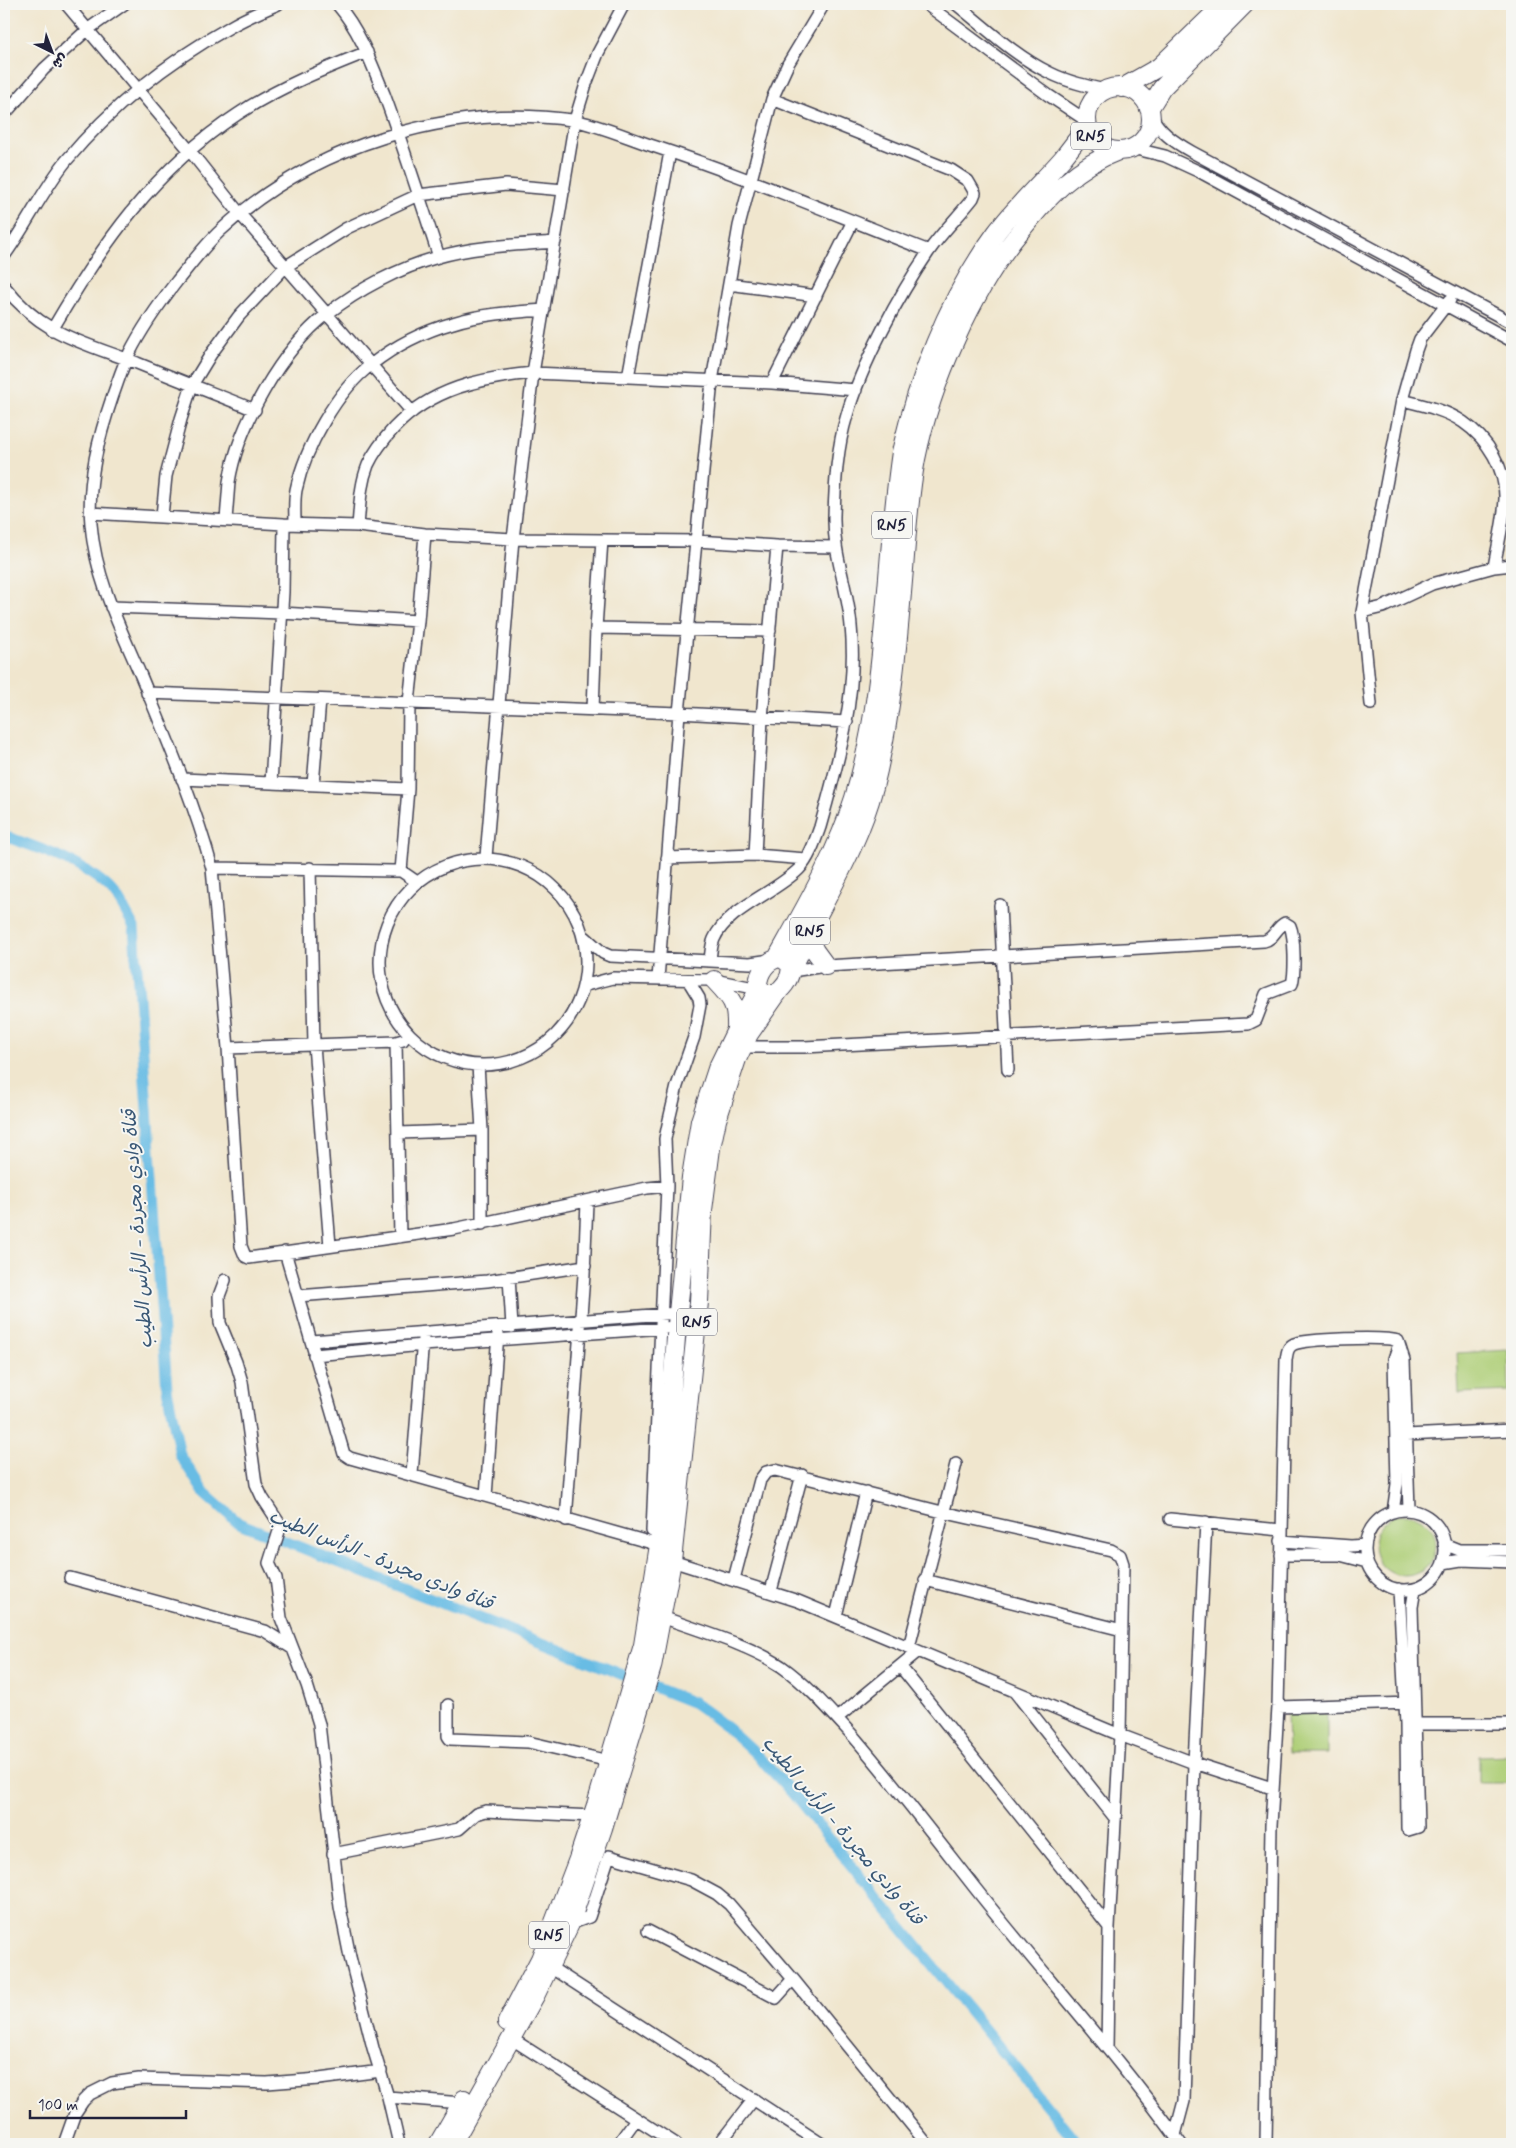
<svg xmlns="http://www.w3.org/2000/svg" width="1516" height="2148" viewBox="0 0 1516 2148" font-family="Mynerve,'Playpen Sans Arabic',sans-serif">
	<style>
		.green { fill: #adce76; stroke: #687858 }
		.lines { fill: none; stroke-linecap: round; stroke-linejoin: round }
		.canal { stroke: #67bce4; stroke-width: 11 }
		.minor-casing { stroke: #413f51; stroke-width: 14 }
		.highway-casing { stroke: #413f51; stroke-width: 20 }
		.minor { stroke: #fff; stroke-width: 11 }
		.highway { stroke: #fff; stroke-width: 18 }
		.labels { text-anchor: middle; dominant-baseline: central; stroke-width: 4; stroke-linejoin: round; paint-order: stroke }
		.shield { fill: #f6f6f2; stroke: #626272; stroke-width: 1 }
		.shield-label { font-size: 16px; font-weight: bold; fill: #22223b }
		.water-label { font-size: 19px; font-style: italic; fill: #3a5876; stroke: #f6f6f2 }
	</style>
	<rect width="100%" height="100%" fill="#f6f6f2"/>
	<filter id="ink" filterUnits="userSpaceOnUse"><feTurbulence type="fractalNoise" baseFrequency=".02" numOctaves="2"/><feDisplacementMap in="SourceGraphic" scale="10" xChannelSelector="R" yChannelSelector="G"/><feConvolveMatrix kernelMatrix="1 2 1 2 8 2 1 2 1" color-interpolation-filters="sRGB"/></filter>
	<filter id="wash" filterUnits="userSpaceOnUse"><feTurbulence type="fractalNoise" baseFrequency=".0096" numOctaves="4" result="noise"/><feDisplacementMap in="SourceGraphic" scale="20" xChannelSelector="R" yChannelSelector="G"/><feGaussianBlur stdDeviation="1.12" result="paint"/><feColorMatrix in="noise" values="0 0 0 0 0 0 0 0 0 0 0 0 0 0 0 0 0 1.4 0 .05"/><feComposite in="paint" operator="in"/></filter>
	<g filter="url(#wash)">
		<rect width="100%" height="100%" fill="#f0e6ce"/>
		<path class="green" d="M1508,1350L1509,1391L1459,1393L1457,1353Z
			M1374 1545a31 31 0 1 1 62 0a31 31 0 1 1-62 0Z
			M1327,1710V1754H1288L1287,1711Z
			M1512,1755V1783H1479V1756Z"/>
		<g class="lines">
			<path class="canal" d="M4,836C39,848 93,866 116,896C123,905 128,917 134,927L167,1389L180,1455L203,1491L239,1523L694,1703C733,1729 762,1759 793,1794L1078,2144"/>
		</g>
	</g>
	<g filter="url(#ink)">
		<g class="lines">
			<defs>
				<path id="minor" d="M66,4L190,151L240,214L412,412
					M337,4C360,31 371,62 384,94C404,148 421,202 439,257
					M926,4L1048,95L1087,121
					M956,4C986,28 1015,56 1050,73C1068,82 1087,86 1106,90
					M1150,113C1159,132 1174,142 1192,152L1512,323
					M4,115L44,69L87,30L124,4
					M1132,148L1165,156L1202,173L1512,341
					M4,256C26,226 42,191 66,161C111,107 169,61 230,27C245,18 262,11 278,4
					M729,284L816,296
					M4,286C42,335 82,342 137,363C176,379 215,394 255,410
					M52,330C101,246 155,168 238,114C277,88 324,69 367,52
					M628,377L670,152
					M772,383L853,221
					M1402,400C1422,405 1446,410 1463,422C1488,439 1506,469 1505,499C1504,522 1498,544 1494,567
					M90,513L284,524L358,526L425,534L513,539L696,541L777,546L836,547
					M162,516L166,476L181,419L192,385L211,354L239,316L285,267L347,228L418,195L506,185L564,190
					M226,520C227,507 228,494 229,482C238,425 282,349 327,314C359,289 399,268 438,257C475,246 517,245 555,242
					M295,524C295,513 294,501 296,490C305,448 337,390 372,364C395,346 425,331 453,323C481,314 514,312 544,310
					M358,526C360,505 360,485 368,465C374,452 384,439 394,428C432,388 481,378 533,373L772,383L856,390
					M602,540L596,628L770,631
					M111,607L281,613L418,621
					M1362,612L1402,400L1416,350L1420,339L1450,300
					M147,693L679,713L847,722
					M1371,704L1362,612L1383,607L1432,584L1494,567L1512,565
					M593,710L596,628
					M182,779L408,789
					M271,783L283,592L284,524
					M313,785L320,700
					M755,855L762,718L777,546
					M486,857L513,539L533,373L575,120L586,84L598,53L624,4
					M667,858L755,855L806,859
					M380 962a103 103 0 1 1 206 0a103 103 0 1 1-206 0Z
					M212,868C194,802 167,739 141,676C120,628 95,577 91,524C87,480 99,436 113,395C118,382 122,367 129,354C142,328 159,304 177,281C191,264 204,246 220,231C311,146 449,103 572,120C597,124 631,139 656,147C748,177 838,216 929,251
					M310,868L314,1045L330,1246
					M401,871L408,789L409,702L418,621L425,534
					M417,882L401,871H393L212,868L228,1048L241,1246L245,1256L249,1258L454,1229L647,1188L667,1186L665,1139L669,1120L677,1086L694,1037L700,1005L699,998L688,980
					M1000,905L1008,1070
					M585,937L603,953L610,956L750,963L771,960
					M710,960C711,953 711,946 714,939C727,909 775,893 799,869C809,859 815,841 820,827C838,763 858,694 851,626C848,589 833,554 834,516C835,483 837,447 847,415C862,363 899,295 929,251C942,232 959,216 973,198L975,193L968,181L951,170L772,99
					M658,979L679,713L712,381L739,226L772,99L788,64L824,4
					M586,985L613,978L714,980L759,989
					M396,1042L400,1237
					M743,1047H804L1248,1024L1256,1020L1266,994L1292,984C1295,973 1295,937 1290,926L1285,923C1276,927 1274,939 1264,941L826,966L791,971
					M228,1048L396,1042L403,1040
					M478,1065L482,1130V1224
					M399,1133L482,1130
					M285,1252L344,1454L350,1458L659,1545
					M509,1277L512,1327
					M225,1280L219,1296L220,1323L236,1362L242,1382L256,1484L262,1497L279,1523L280,1528L269,1563L276,1578L281,1618L307,1685L319,1724L340,1907L350,1957L373,2048L388,2097L399,2144
					M298,1296L487,1281L585,1266
					M311,1341L678,1313
					M314,1355L423,1345L677,1327
					M1406,1435L1512,1430
					M412,1474L423,1339
					M486,1496L498,1333
					M1365 1550a40 40 0 1 1 80 0a40 40 0 1 1-80 0Z
					M1393,1512L1397,1484L1394,1359L1399,1344
					M1170,1519L1281,1530
					M566,1520L584,1275L587,1202
					M652,1531L667,1186
					M1281,1541L1351,1546L1365,1545
					M1444,1544L1459,1550H1512
					M1281,1555H1340L1367,1562
					M672,1561L798,1601L1120,1735L1194,1763L1272,1788
					M1443,1563L1461,1560L1512,1562
					M70,1578L265,1631L292,1648
					M734,1579L760,1480L766,1472L775,1470L942,1512L1111,1550L1120,1555L1123,1564L1120,1735L1109,1927L1107,2048
					M925,1580L1122,1630
					M1399,1589L1406,1724L1407,1828L1408,1830L1418,1827L1412,1607L1415,1589
					M771,1591L802,1475
					M836,1616L866,1492
					M662,1617C700,1631 747,1644 781,1666C808,1685 832,1713 854,1737C896,1786 935,1837 975,1888C1043,1974 1117,2055 1181,2144
					M909,1647L956,1464
					M900,1666L1109,1927
					M1014,1691L1115,1818
					M448,1705V1736L450,1739L528,1742L609,1761
					M1278,1707L1411,1703
					M837,1718L917,1652
					M1409,1724H1512
					M333,1854L459,1829L476,1814L486,1811L593,1816
					M570,1924L589,1917L609,1856L691,1880L717,1894L729,1904L793,1979L927,2144
					M648,1931L776,1998L793,1979
					M550,1967L822,2144
					M512,2039L676,2144
					M388,2097L462,2103
					M1175,2135L1184,2101L1194,1763L1206,1522
					M64,2144L75,2113L83,2101L90,2094L112,2083L139,2079L267,2083L319,2079L381,2071
					M618,2144L636,2119
					M719,2144L754,2099
					M1266,2144L1271,1825L1278,1707L1286,1360C1287,1354 1287,1347 1294,1344C1306,1339 1386,1336 1398,1341L1404,1360L1409,1510"/>
				<path id="highway" d="M1087 119a32 32 0 1 1 64 0a32 32 0 1 1-64 0Z
					M1122,88L1159,67L1224,4
					M1149,109L1162,88L1245,4
					M808,936L815,951L826,966
					M777,958C806,906 836,855 854,798C888,686 884,566 901,452C919,375 949,297 996,233C1016,206 1040,184 1062,159C1071,148 1079,137 1087,126
					M781,958L790,964C793,976 784,987 775,994H765L758,986C758,973 767,959 781,958Z
					M791,971C800,953 808,935 817,917C839,875 862,833 874,787C892,716 898,642 904,569C907,532 909,495 916,459C931,384 973,287 1023,228C1050,195 1077,166 1118,151
					M714,980C731,998 737,1003 736,1029
					M507,2022L540,1959L578,1859L596,1805L643,1645L659,1545L678,1313L691,1177L700,1121L717,1069L736,1030L759,989
					M438,2144L464,2099
					M452,2144L536,1994L570,1924L603,1828L652,1667L672,1561L699,1302L703,1210L711,1148L717,1120L737,1059L749,1034L779,991"/>
			</defs>
			<use href="#minor" class="minor-casing"/>
			<use href="#highway" class="highway-casing"/>
			<use href="#minor" class="minor"/>
			<use href="#highway" class="highway"/>
		</g>
	</g>
	<g class="labels">
		<g class="shield">
			<rect x="1071" y="122.5" width="40" height="27" rx="4"/>
			<rect x="872" y="511.5" width="40" height="27" rx="4"/>
			<rect x="790" y="917.5" width="40" height="27" rx="4"/>
			<rect x="677" y="1308.5" width="40" height="27" rx="4"/>
			<rect x="529" y="1921.5" width="40" height="27" rx="4"/>
		</g>
		<g class="shield-label">
			<text x="1091" y="136">RN5</text>
			<text x="892" y="525">RN5</text>
			<text x="810" y="931">RN5</text>
			<text x="697" y="1322">RN5</text>
			<text x="549" y="1935">RN5</text>
		</g>
		<g class="water-label">
			<text transform="translate(138 1229) rotate(-94)">قناة وادي مجردة - الرأس الطيب</text>
			<text transform="translate(381 1560) rotate(22)">قناة وادي مجردة - الرأس الطيب</text>
			<text transform="translate(843 1831) rotate(50)">قناة وادي مجردة - الرأس الطيب</text>
		</g>
	</g>
	<rect width="1516" height="2148" fill="none" stroke="#f6f6f2" stroke-width="20"/>
	<g transform="translate(52 52) rotate(138)" stroke="#f6f6f2" stroke-width="4" paint-order="stroke">
	<path d="M0-4L9 19L0 12L-9 19Z" fill="#22223b"/>
	<text y="-8" font-size="14" font-weight="bold" text-anchor="middle" fill="#22223b">ش</text>
	</g>
	<path d="M30 2110v8h156v-8" fill="none" stroke="#22223b" stroke-width="2.5"/>
	<text x="38" y="2110" font-size="15" fill="#22223b" stroke="#f6f6f2" stroke-width="4" paint-order="stroke">100 m</text>
</svg>
